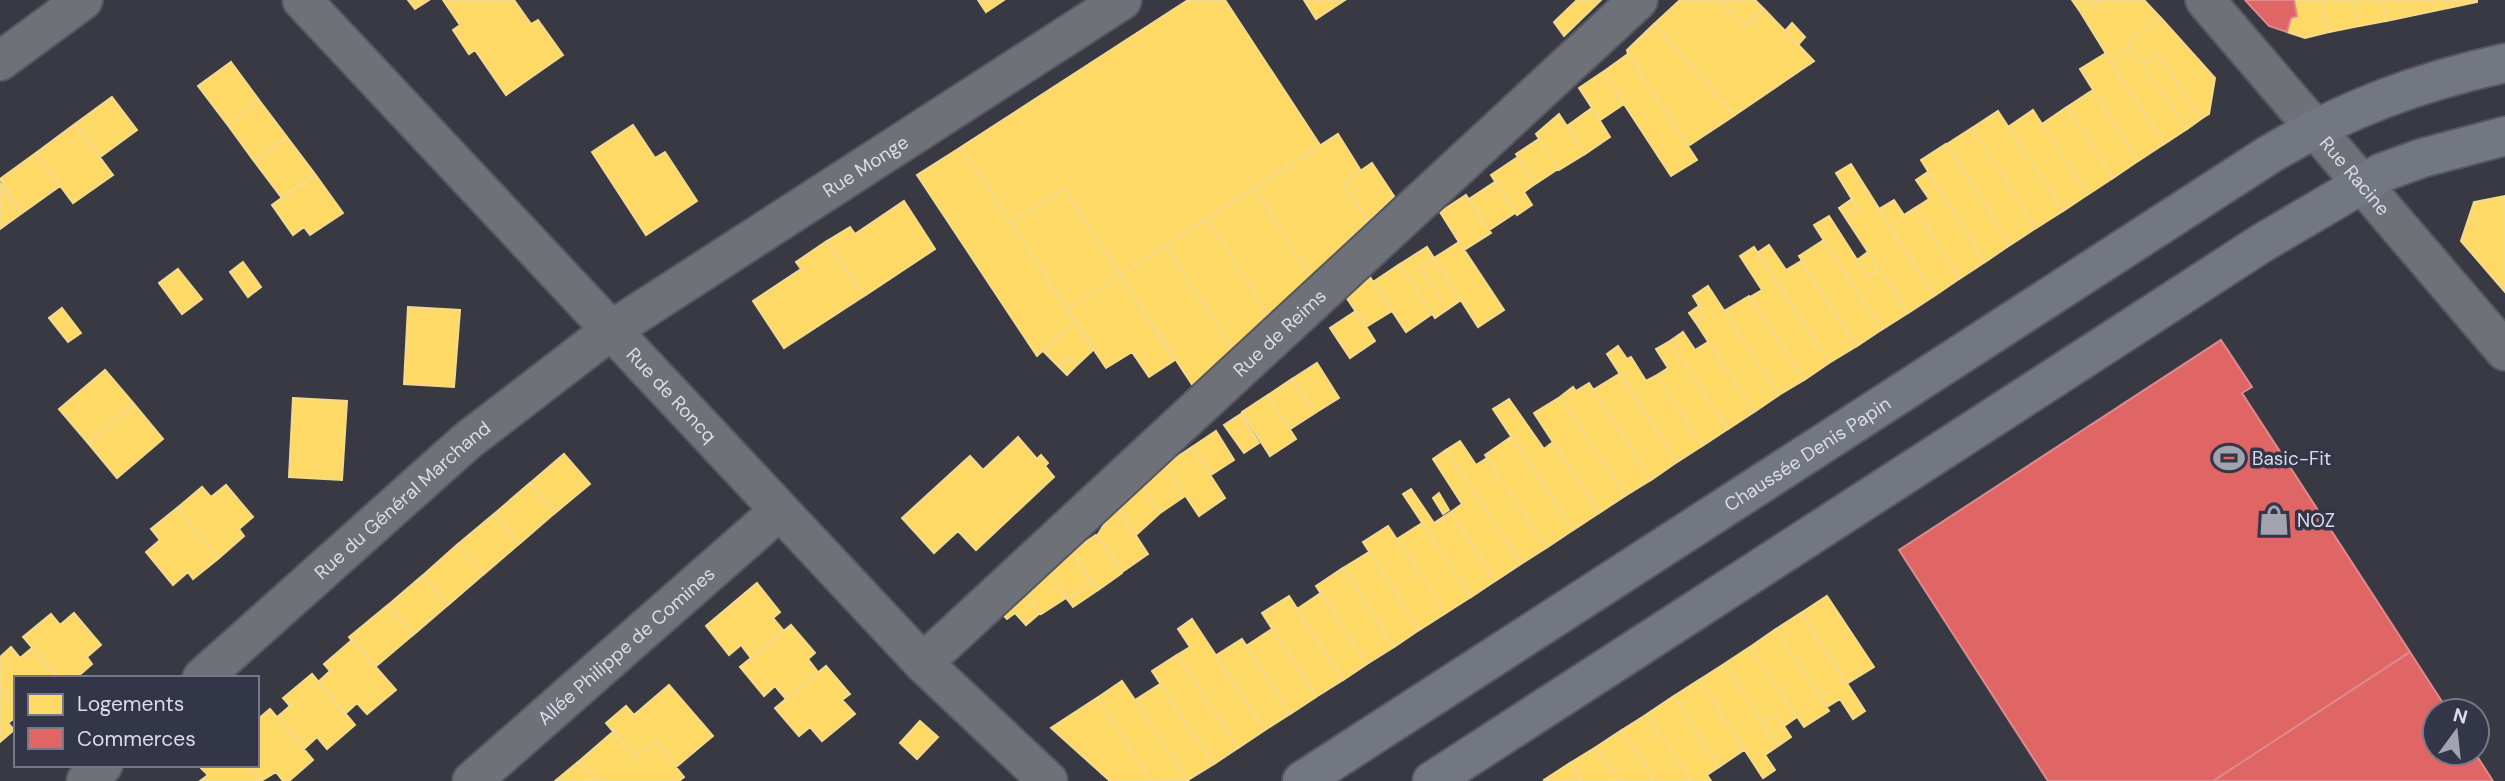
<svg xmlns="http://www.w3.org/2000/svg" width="2505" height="781" viewBox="0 0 2505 781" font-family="'DM Sans',sans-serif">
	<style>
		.homes { fill: #ffd966; stroke: #f4da8d; stroke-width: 2 }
		.shops { fill: #e06666; stroke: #de898d; stroke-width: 2 }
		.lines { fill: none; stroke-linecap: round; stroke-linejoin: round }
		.minor-casing { stroke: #55565f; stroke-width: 42 }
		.tertiary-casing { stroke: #55565f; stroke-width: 42 }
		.primary-casing { stroke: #55565f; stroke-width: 42 }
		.minor { stroke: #6f7179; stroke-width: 38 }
		.tertiary { stroke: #6f7179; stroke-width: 38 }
		.primary { stroke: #727781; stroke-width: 38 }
		.labels { text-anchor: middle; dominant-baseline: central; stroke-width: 7; stroke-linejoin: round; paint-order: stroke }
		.street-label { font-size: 19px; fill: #dadce8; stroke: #333548 }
		.poi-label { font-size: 19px; fill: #dadce8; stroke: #333548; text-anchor: start }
	</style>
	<rect width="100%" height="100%" fill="#383943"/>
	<path class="homes" d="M408,0H429L415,9Z
		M443,0H514L531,24L538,20L563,55L506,95L475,50L469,54L453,30L460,25Z
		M978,0H1004L986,12Z
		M1188,0H1225L1320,145L1120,275L1064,189L1011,223L961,147Z
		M1304,0H1345L1316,19Z
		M1577,0H1601L1564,36L1554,22Z
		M1680,0H1720L1745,26L1764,9L1814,61L1735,115L1654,24Z
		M1720,0H1755L1764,9L1745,26Z
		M2072,0H2102L2081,13Z
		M2102,0H2144L2161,18L2126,41L2130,47L2110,60L2081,13Z
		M2294,0H2322L2329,32L2305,38L2287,32L2291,18L2297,16Z
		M2322,0H2353L2359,26L2329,32Z
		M2353,0H2382L2386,21L2359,26Z
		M2382,0H2446L2448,8L2386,21Z
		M2446,0H2477V2L2448,8Z
		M2161,18L2215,78L2209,114L2201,119L2158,54L2142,64L2126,41Z
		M1792,23L1805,37L1798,45L1785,31Z
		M1654,24L1735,115L1688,146L1628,54L1627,50Z
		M2130,47L2187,129L2164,144L2110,60Z
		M2106,53L2164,144L2138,161L2080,69Z
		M1628,54L1697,160L1671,176L1603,72Z
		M2158,54L2201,119L2187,129L2142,64Z
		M231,62L259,100L227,124L198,86Z
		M1603,72L1624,104L1600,120L1579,88Z
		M2093,90L2138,161L2113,178L2067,107Z
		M112,97L137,130L100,157L75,124Z
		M259,100L287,137L254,161L227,124Z
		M2067,107L2113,178L2087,195L2042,124Z
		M1592,108L1610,137L1585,154L1567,126Z
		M2033,110L2087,195L2063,211L2008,127Z
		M1998,111L2063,211L2036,228L1972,128Z
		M1559,114L1585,154L1559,170L1536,134Z
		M75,124L113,175L73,203L36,153Z
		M633,125L655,158L665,152L697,201L646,235L592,152Z
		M1972,128L2036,228L2010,245L1947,144Z
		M1338,134L1361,171L1343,183L1368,221L1311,277L1254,188Z
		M287,137L315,174L282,198L254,161Z
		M1539,139L1558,169L1535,184L1516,154Z
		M1946,144L2010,245L1985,262L1921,160Z
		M961,147L1075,321L1037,356L917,175Z
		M36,153L60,186L22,213L0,179Z
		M1518,157L1535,184L1524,192L1532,205L1517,215L1491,175Z
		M1372,163L1394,196L1368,221L1343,183Z
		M1851,164L1934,296L1908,313L1845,217L1858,209L1836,173Z
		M1928,172L1985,262L1959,279L1915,208L1929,199L1916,180Z
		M315,174L343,213L310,235L304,227L293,235L272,205Z
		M1495,182L1515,213L1489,230L1469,199Z
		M0,183L22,213L0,229Z
		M1254,188L1311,277L1268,316L1207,218Z
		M1064,189L1120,275L1067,310L1011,223Z
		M1466,195L1491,233L1464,250L1440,212Z
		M2505,196V292L2461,241L2474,202Z
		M1852,199L1858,209L1845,217L1839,208Z
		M1894,200L1904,215L1915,208L1959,279L1934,296L1879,209Z
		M904,201L935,249L864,296L827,241L850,227L855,234Z
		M1829,216L1868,277L1879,269L1908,313L1881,330L1814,225Z
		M1207,218L1268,316L1233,349L1165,246Z
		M1824,240L1881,330L1857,346L1799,256Z
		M827,241L864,296L784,348L753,301L801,269L796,262Z
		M1459,242L1504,310L1478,327L1434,258Z
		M1769,245L1786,270L1801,261L1857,346L1829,363L1757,253Z
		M1165,246L1233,349L1193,386L1120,275Z
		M1427,247L1434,258L1420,268L1448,309L1435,318L1400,264Z
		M1754,247L1829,363L1804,380L1750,297L1762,290L1740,256Z
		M1868,252L1879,269L1868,277L1857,260Z
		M1434,258L1461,300L1448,309L1420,268Z
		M243,262L261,287L248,297L230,272Z
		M1400,264L1432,314L1406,332L1373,282Z
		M178,269L202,299L182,314L159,283Z
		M1120,275L1175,360L1149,377L1132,352L1106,368L1067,310Z
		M1370,277L1392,311L1366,327L1346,297Z
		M1708,286L1779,395L1754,412L1696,323L1705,316L1693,296Z
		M1749,296L1804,380L1779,395L1724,311Z
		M1699,306L1705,316L1696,323L1689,313Z
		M408,307L460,310L454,387L404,384Z
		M62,308L81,333L68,342L49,318Z
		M1356,311L1375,341L1350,358L1330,328Z
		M1075,321L1094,349L1077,365L1069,357L1059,367L1043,351Z
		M1683,332L1695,350L1708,342L1754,412L1728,429L1670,341Z
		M1670,341L1728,429L1702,446L1657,375L1668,368L1656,349Z
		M1618,346L1627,359L1631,357L1646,381L1657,375L1702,446L1677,462L1607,354Z
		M1069,357L1077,365L1067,375L1059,367Z
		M1317,363L1339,398L1315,413L1292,379Z
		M105,370L134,404L88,443L59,409Z
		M1619,374L1677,462L1651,480L1593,390Z
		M1292,379L1315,413L1290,429L1268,395Z
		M1589,383L1651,480L1625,496L1560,397L1573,387L1576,391Z
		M1268,395L1296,439L1270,456L1242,412Z
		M1560,397L1625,496L1599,513L1534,413Z
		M293,398L347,401L342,480L289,477Z
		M1509,399L1544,449L1553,442L1599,513L1573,530L1493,409Z
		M134,404L163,439L117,478L88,443Z
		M1241,414L1259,443L1244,453L1224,425Z
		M1216,431L1234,460L1211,475L1192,447Z
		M1018,437L1037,459L1041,455L1048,463L1045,466L1054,477L976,550L958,531L934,553L902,518L970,456L983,470Z
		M1511,437L1573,530L1546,548L1485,455Z
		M1460,441L1476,465L1487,458L1546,548L1521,564L1446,450Z
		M1192,447L1225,498L1199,516L1165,465Z
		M1446,450L1521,564L1495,581L1451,512L1462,504L1433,459Z
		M564,454L590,484L555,513L530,483Z
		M1165,465L1185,496L1160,513L1140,482Z
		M1140,482L1160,513L1136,535L1116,505Z
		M530,483L555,513L519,544L494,514Z
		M226,485L253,517L239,529L244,536L219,558L177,508L202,487L211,497Z
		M1411,489L1434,523L1451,512L1495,581L1471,597L1403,494Z
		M1439,493L1449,510L1443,514L1433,498Z
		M1116,505L1148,554L1122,572L1097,536Z
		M177,508L219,558L193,579L188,572L173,585L146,552L160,540L151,529Z
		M494,514L519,544L484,574L458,544Z
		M1422,523L1471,597L1446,613L1397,539Z
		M1388,526L1446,613L1419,630L1363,542Z
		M1096,535L1122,573L1098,590L1072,551Z
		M458,544L484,574L448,605L422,576Z
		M1072,551L1092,582L1067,599L1047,569Z
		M1369,552L1419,630L1394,647L1343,568Z
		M1343,568L1394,647L1367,664L1316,586Z
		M1047,569L1066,598L1041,614L1023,586Z
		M422,576L448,605L413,635L388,605Z
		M1092,582L1098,590L1073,607L1067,599Z
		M757,583L780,612L773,618L784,631L751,658L741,645L729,655L706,626Z
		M1021,583L1040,613L1026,625L1015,613L1007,619L995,607Z
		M1321,593L1367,664L1343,680L1297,609Z
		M1289,596L1343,680L1316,697L1262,613Z
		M1827,596L1874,667L1848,683L1801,613Z
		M388,605L413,635L375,667L349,637Z
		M74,613L101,645L87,657L92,664L76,678H58L23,637L51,614L60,625Z
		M1801,613L1865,711L1853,719L1840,699L1827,707L1776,629Z
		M1192,619L1265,730L1238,748L1177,655L1190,647L1178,629Z
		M791,625L815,653L808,659L818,672L786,699L775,686L764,696L740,667Z
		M1272,629L1316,697L1290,714L1246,646Z
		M1776,629L1829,711L1804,727L1750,647Z
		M1242,639L1290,714L1265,730L1215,656Z
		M352,640L396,690L367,714L357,703L345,714L318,682L330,671L324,664Z
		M11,647L20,658L32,648L58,678H16V707L0,688V657Z
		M1750,647L1797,717L1784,726L1776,714L1762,722L1724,664Z
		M1177,655L1238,748L1214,764L1152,671Z
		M1724,664L1778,746L1765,755L1775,770L1763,778L1699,680Z
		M826,666L850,694L842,700L855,714L822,741L810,727L799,736L775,708Z
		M312,674L355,725L327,749L317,737L304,749L277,717L290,706L283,698Z
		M1699,680L1744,750L1719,767L1674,696Z
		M1122,681L1135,700L1188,780L1152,781L1097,698Z
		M1160,684L1214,764L1188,780L1135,700Z
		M669,685L713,736L676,767L655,741L635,757L606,723L626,706L634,715Z
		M0,688L16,707V717L8,723L14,730L0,742Z
		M1674,696L1719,767L1707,775L1711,781H1691L1647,714Z
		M1097,698L1152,781H1110L1051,728Z
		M270,709L313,760L289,781H283L276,772L261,781L248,765H257V720Z
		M1647,714L1691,781H1655L1622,730Z
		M1776,714L1791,737L1778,746L1762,722Z
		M920,721L938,737L917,759L900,743Z
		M1622,730L1655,781H1618L1596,747Z
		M614,731L635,757L655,741L684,777L679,781H595L578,762Z
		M1596,747L1618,781H1582L1570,763Z
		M578,762L595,781H555Z
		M1570,763L1582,781H1545L1544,780Z
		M205,765H248L261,781H200L208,775L201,768Z"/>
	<path class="shops" d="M2245,0H2294L2297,16L2291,18L2287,32L2269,26Z
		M2221,340L2252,387L2242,393L2410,652L2213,781H2048L1899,550Z
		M2410,652L2448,711H2435V753H2475L2493,781H2213Z"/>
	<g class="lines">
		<defs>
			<g id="minor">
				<path d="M0,61L83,0"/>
				<path id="s1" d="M923,663L1638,0"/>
				<path id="s2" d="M202,678L467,441L610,331L1122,0"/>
				<path d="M86,781L103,765"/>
				<path id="s3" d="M472,781L779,511"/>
			</g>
			<g id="tertiary">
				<path id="s4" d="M302,0L923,663L1048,781"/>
				<path id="s5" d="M2205,0L2505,351"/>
			</g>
			<g id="primary">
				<path id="s6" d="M1302,781L2270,154C2346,109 2418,82 2505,63"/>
				<path d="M1432,781L2262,243L2381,173L2422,158L2505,136"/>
			</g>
		</defs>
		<use href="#minor" class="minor-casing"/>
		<use href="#tertiary" class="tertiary-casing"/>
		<use href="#primary" class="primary-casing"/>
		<use href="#minor" class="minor"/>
		<use href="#tertiary" class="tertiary"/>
		<use href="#primary" class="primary"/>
	</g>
	<defs>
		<symbol id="stadium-bare" viewBox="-9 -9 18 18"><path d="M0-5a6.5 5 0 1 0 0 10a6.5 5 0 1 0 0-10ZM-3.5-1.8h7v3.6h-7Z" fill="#a1a3ae" stroke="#333548" stroke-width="2.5" paint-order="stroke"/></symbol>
		<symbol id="shop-bare" viewBox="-9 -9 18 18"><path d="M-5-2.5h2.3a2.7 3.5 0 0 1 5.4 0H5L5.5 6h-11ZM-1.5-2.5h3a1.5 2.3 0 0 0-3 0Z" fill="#a1a3ae" stroke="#333548" stroke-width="2.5" paint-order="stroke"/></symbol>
	</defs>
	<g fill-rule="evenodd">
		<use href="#stadium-bare" x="2207" y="436" width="44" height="44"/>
		<use href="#shop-bare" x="2252" y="498" width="44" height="44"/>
	</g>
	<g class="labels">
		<g class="street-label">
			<text stroke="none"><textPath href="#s2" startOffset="840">Rue Monge</textPath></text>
			<text stroke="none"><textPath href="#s5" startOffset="231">Rue Racine</textPath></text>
			<text stroke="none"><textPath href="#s1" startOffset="486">Rue de Reims</textPath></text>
			<text stroke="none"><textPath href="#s4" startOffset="541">Rue de Roncq</textPath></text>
			<text stroke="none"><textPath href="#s6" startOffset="602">Chaussée Denis Papin</textPath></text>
			<text stroke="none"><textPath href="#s2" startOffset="268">Rue du Général Marchand</textPath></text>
			<text stroke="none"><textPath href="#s3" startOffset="205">Allée Philippe de Comines</textPath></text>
		</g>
		<g class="poi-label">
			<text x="2252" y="458">Basic-Fit</text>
			<text x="2297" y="520">NOZ</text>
		</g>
	</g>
	<rect x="14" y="676" width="245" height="91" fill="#333548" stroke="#767888" stroke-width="2"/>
	<rect x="28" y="694" width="35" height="21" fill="#ffd966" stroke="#767888" stroke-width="2"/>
	<text x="77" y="711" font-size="21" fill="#dadce8">Logements</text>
	<rect x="28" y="728" width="35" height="21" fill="#e06666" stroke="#767888" stroke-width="2"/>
	<text x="77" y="746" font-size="21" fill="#dadce8">Commerces</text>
	<g transform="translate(2456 732) rotate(15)"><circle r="33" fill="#333548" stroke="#767888" stroke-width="2"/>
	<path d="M0-5L12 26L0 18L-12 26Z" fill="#a1a3ae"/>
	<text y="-10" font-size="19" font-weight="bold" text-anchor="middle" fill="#dadce8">N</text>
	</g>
</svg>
